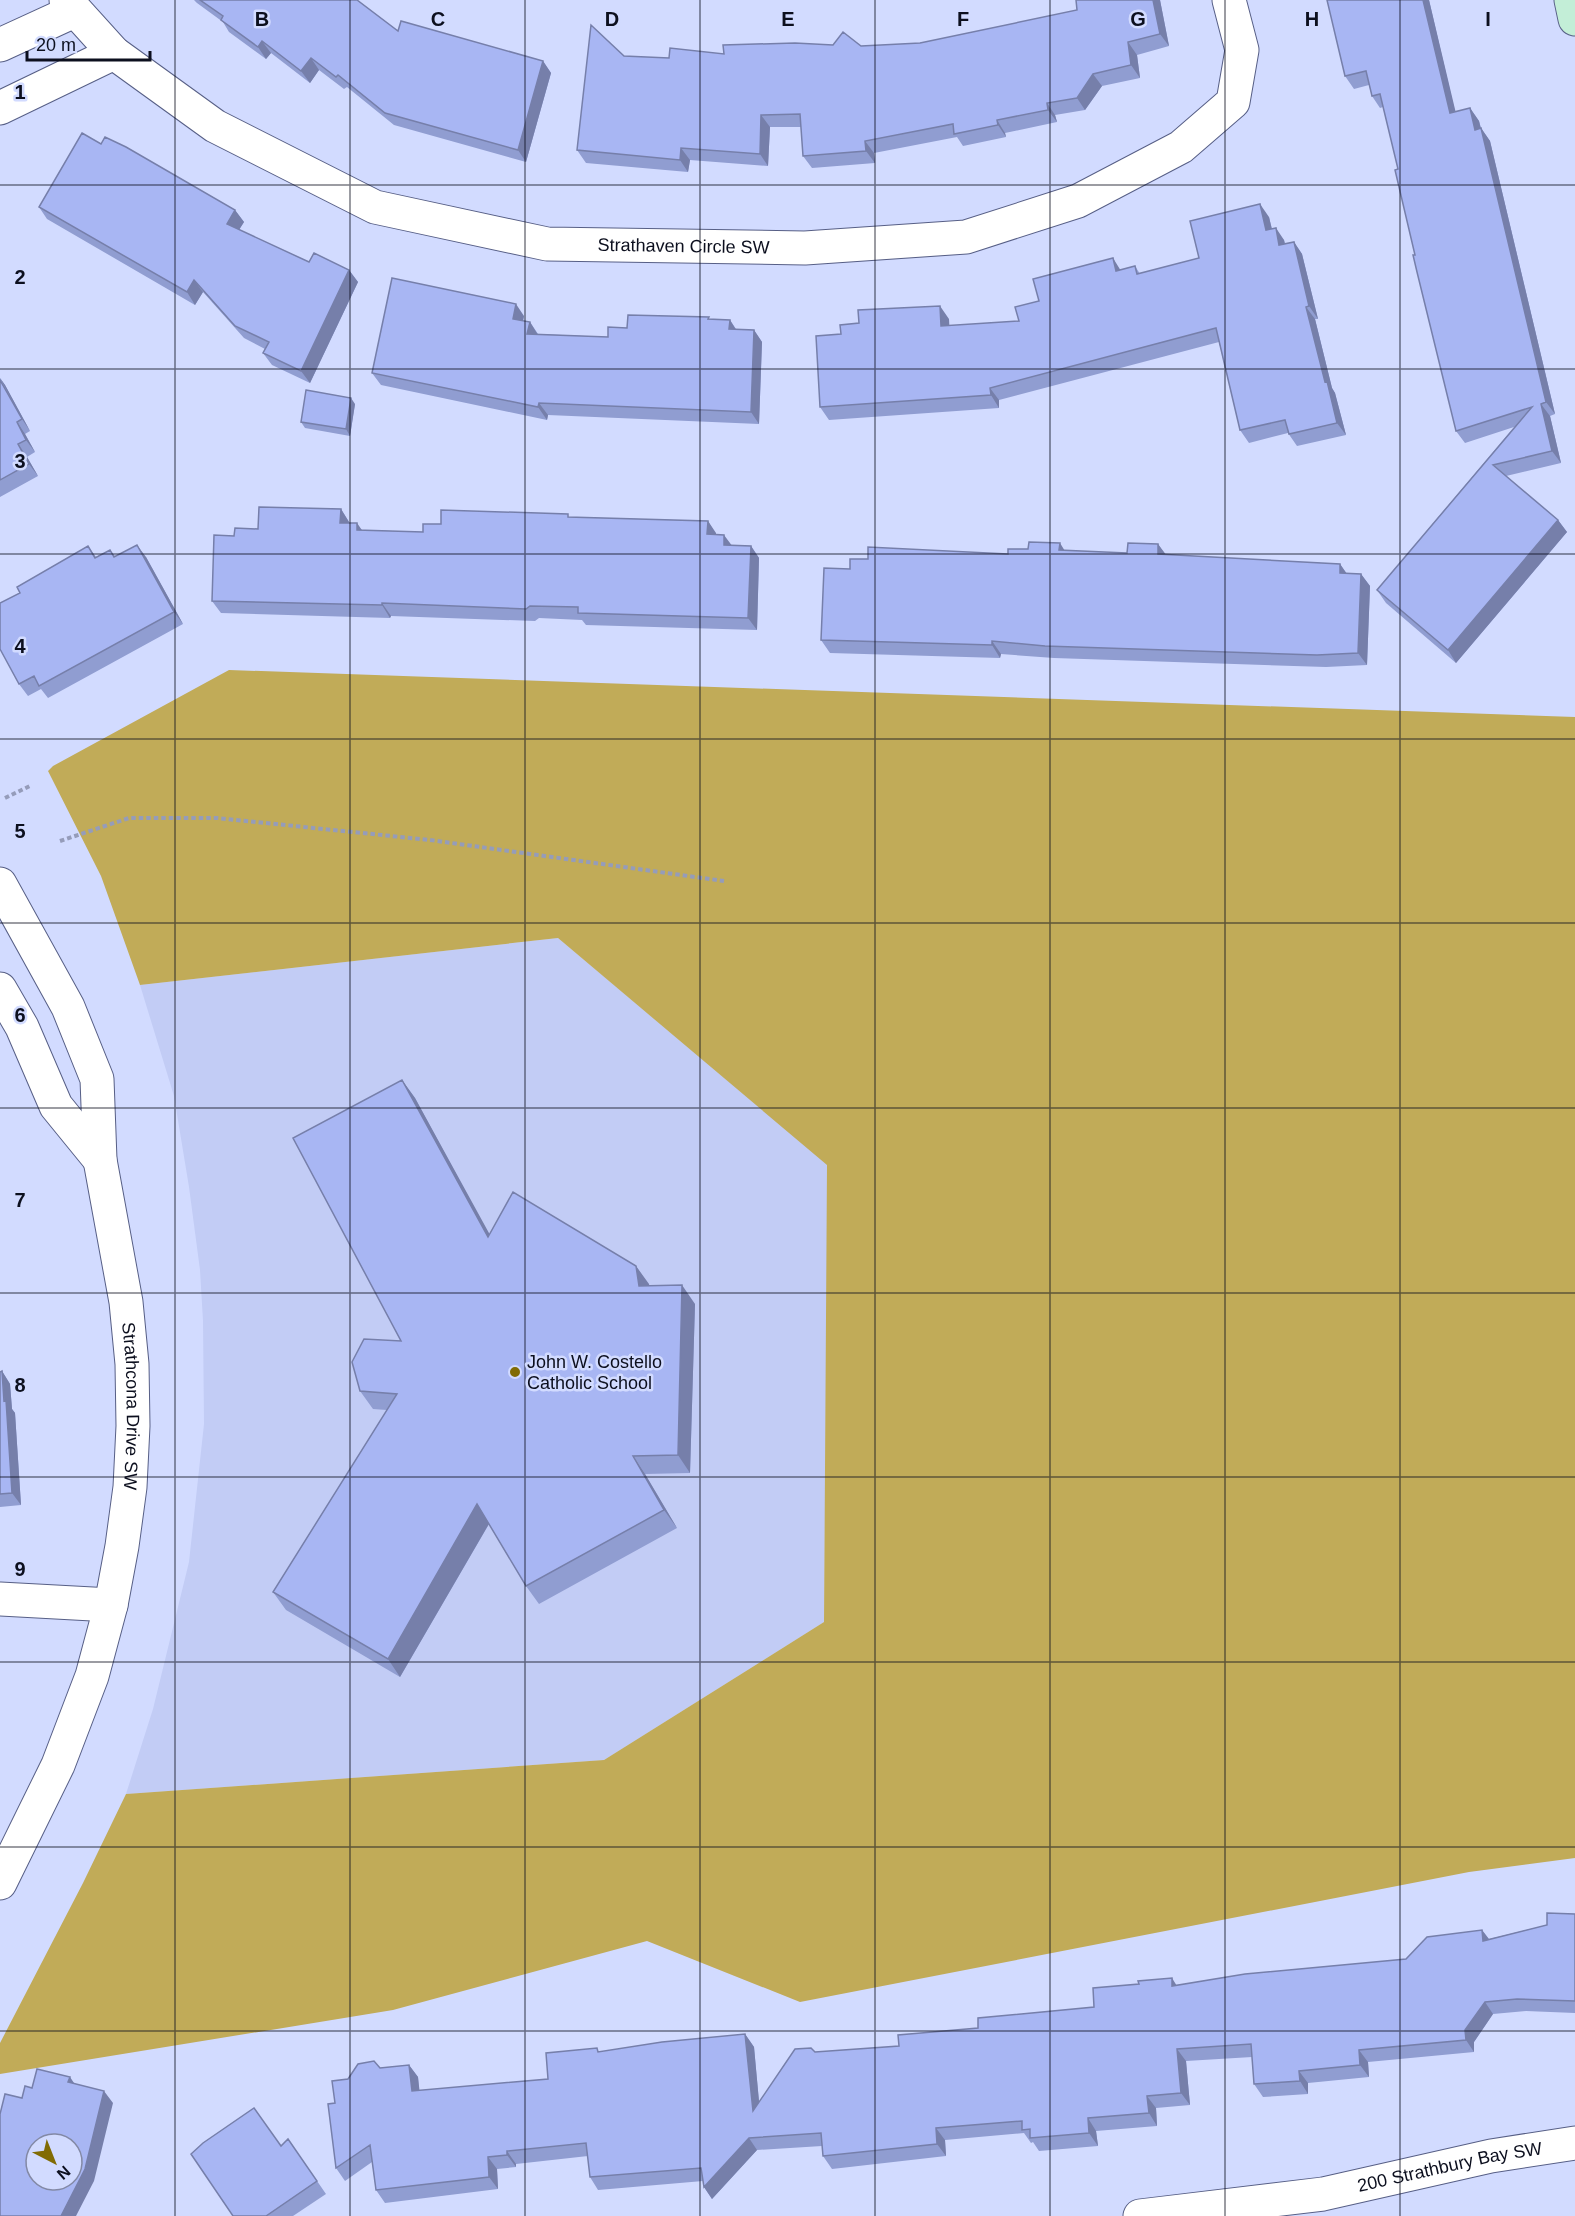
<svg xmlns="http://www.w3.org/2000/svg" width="1575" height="2216" viewBox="0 0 1575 2216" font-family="Helvetica,sans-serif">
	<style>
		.built { fill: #c2ccf5 }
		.green { fill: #c1ab58 }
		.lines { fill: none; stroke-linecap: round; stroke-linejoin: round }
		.minor-casing { stroke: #575f86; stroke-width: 35 }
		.tertiary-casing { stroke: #575f86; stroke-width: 35 }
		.secondary-casing { stroke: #575f86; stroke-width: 35 }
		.path { stroke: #959cba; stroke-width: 4; stroke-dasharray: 4.5 3; stroke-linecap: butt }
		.minor { stroke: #fff; stroke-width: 33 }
		.tertiary { stroke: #fff; stroke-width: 33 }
		.secondary { stroke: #c3eed7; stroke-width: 33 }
		.wall { fill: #909dd1 }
		.shaded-wall { fill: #767faa }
		.building { fill: #a8b6f3; stroke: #767faa; stroke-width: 1.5; fill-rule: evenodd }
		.grid { fill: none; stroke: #0c0f1e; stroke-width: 1.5; stroke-opacity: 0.55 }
		.poi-dot { fill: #816b04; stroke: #d2dbff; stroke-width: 2 }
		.labels { text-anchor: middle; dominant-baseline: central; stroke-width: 5; stroke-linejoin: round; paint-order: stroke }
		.street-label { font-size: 18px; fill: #0c0f1e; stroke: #d2dbff }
		.poi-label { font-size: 18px; fill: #0c0f1e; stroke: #d2dbff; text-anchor: start }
		.grid-label { font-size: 20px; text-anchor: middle; font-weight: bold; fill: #0c0f1e; stroke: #d2dbff; stroke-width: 5; stroke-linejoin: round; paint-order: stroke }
	</style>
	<rect width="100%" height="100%" fill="#d2dbff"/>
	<path class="built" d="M558,938L828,1165L824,1622L604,1760L126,1794L153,1709L189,1562L204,1424L203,1321L200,1270L189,1187L174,1096L140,985Z"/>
	<path class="green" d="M229,670L1575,717V1858L1469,1872L800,2002L647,1941L393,2010L0,2074V2043L83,1883L126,1794L604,1760L824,1622L827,1165L558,938L140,985L101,876L48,771L53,766Z"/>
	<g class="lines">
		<defs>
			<g id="minor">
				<path id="s1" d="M66,0L114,53L215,126L375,207L547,244L805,248L966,237L1078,201L1181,147L1233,102L1242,50L1229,0"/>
				<path d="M0,45L74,11"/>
				<path d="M0,108L114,53"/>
				<path d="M0,1599L111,1605"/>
				<path id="s2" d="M1140,2216L1323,2194L1491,2156L1575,2143"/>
			</g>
			<g id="tertiary">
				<path id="s3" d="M0,884L68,1007L97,1079L100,1160L126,1302L132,1364L133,1426L130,1487L122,1546L111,1605L92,1676L58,1765L0,1883"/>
				<path d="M0,989L22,1027L56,1106L100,1160"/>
			</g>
			<path id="secondary" d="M1571,0L1575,19"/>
		</defs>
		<use href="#minor" class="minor-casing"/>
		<use href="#tertiary" class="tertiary-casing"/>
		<use href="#secondary" class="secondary-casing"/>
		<path class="path" d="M5,798L30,786
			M60,841L129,818H217L430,840L724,881"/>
		<use href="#minor" class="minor"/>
		<use href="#tertiary" class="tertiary"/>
		<use href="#secondary" class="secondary"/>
	</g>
	<path class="wall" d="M194,0H357L398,31L543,61L551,73L526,162L394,125L347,87L344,89L319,70L310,83L271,53L266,59L229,32L223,22L197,3Z
		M1160,0L1169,46L1137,55L1140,78L1102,86L1085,110L1055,115L1057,122L1005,133L1006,137L963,146L957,137L874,153L875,163L812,168L803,156L801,127H770L768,166L690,160L688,172L586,163L577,150L624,56L669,58L920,43Z
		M1429,0L1455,112L1470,108L1479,121L1481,128L1490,141L1555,414L1550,416L1561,463L1506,476L1558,520L1567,532L1456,663L1386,603L1377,590L1514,427L1465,443L1456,431L1415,255L1398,169L1383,107L1380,108L1372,96L1369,85L1354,89L1345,76Z
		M101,144L235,210L244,222L239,230L309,262L349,270L358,282L310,383L272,365L263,353L265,349L244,338L203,292L195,305L47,219L39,207Z
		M1269,217L1272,229L1284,240L1285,244L1294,242L1302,254L1318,319H1315L1332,388L1335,393L1346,435L1297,446L1288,433L1249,443L1240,430L1219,342L999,400V408L829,420L820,407L841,334L949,319V326L1019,321L1039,301L1120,270L1135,266L1140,274L1199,258Z
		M524,316L523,321L530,322L538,334L608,337L627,328L710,320H730L736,329L754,330L762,342L759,424L548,415L547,420L381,385L372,373Z
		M0,378L5,385L30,431L25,434L35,452L27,457L38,476L0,497Z
		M355,404L350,436L305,428L301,422Z
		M341,509L349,522V523L362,530L423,532L441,524L570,517L708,521L716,535L731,545L751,546L759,558L757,630L586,625L582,620L539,618L535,621L391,616L390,618L221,613L212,601L234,536L258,529Z
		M1158,544L1165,555L1340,564L1347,574H1361L1370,586L1367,665L1326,667L1054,658L1001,654L1000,658L830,653L821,640L850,569L868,559L1008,554L1028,549L1127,553Z
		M88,546L96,557L110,550L115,556L146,557L183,624L48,698L41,689L28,696L19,684L20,593Z
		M402,1080L415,1098L489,1235L636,1266L649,1286L695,1304L690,1473L645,1474L677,1528L539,1604L526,1586L489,1524L400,1677L286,1610L273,1592L387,1410L373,1409L360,1391L401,1341Z
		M2,1371L10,1384L12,1409L15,1413L21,1505L0,1507V1372Z
		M1575,1914V2013L1526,2011L1493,2014L1474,2042V2052L1368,2062L1369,2077L1308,2083V2094L1263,2097L1254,2084L1252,2057L1186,2061L1190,2105L1156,2108L1157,2126L1096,2131L1098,2146L1039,2151L1033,2142L1031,2143L1024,2133L945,2140L946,2156L832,2169L823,2156L822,2146L757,2150L712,2199L704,2187L703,2181L598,2190L590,2177L588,2156L516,2164V2167L497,2169L498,2189L385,2203L376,2190L372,2162L345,2181L336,2168L335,2103L348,2079L380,2068L409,2065L418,2077L419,2091L548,2079L600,2052L745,2034L754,2047L759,2102L815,2052L899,2046L978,2028L1094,2007L1177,1985L1406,1959L1482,1930L1489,1939L1547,1925Z
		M288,2139L326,2194L293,2216H233L281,2146Z"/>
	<path class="shaded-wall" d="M1153,0H1160L1169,46L1160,34Z
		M1423,0H1429L1459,126L1450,113Z
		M262,41L271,53L266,59L258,47Z
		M1128,42L1137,55L1140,78L1131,65Z
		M311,58L319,70L310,83L301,71Z
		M543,61L551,73L526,162L518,150Z
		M1093,74L1102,86L1085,110L1077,98Z
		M1047,103L1055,115L1057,122L1048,110Z
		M1470,108L1479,121L1484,142L1475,130Z
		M761,115L770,127L768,166L760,154Z
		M997,120L1005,133L1006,137L998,125Z
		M1481,128L1490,141L1555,414L1546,402Z
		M865,141L874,153L875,163L866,151Z
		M681,148L690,160L688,172L680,160Z
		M1260,204L1269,217L1275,243L1266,230Z
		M235,210L244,222L235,236L227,224Z
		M1276,228L1284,240L1288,257L1279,245Z
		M1294,242L1302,254L1318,319L1309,306Z
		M1113,258L1121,271H1116Z
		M349,270L358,282L310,383L301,371Z
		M194,280L203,292L195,305L187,292Z
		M516,304L524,316L521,331L513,319Z
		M940,306L949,319L950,339L941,326Z
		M1306,307L1315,319L1332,388L1335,393L1346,435L1337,423L1325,382Z
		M730,320L738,333L729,329Z
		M530,322L538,335L527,334Z
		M754,330L762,342L759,424L751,412Z
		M0,378L5,385L30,431L22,419Z
		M990,388L999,400V408L991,395Z
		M351,398L355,404L350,436L346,429Z
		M539,403L548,415L547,420L538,407Z
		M1541,404L1550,416L1561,463L1552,451Z
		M17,422L25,434L35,452L26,440Z
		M18,444L27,457L38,476L29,464Z
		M341,509L349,522V535L340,523Z
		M1558,520L1567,532L1456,663L1448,650Z
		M708,521L716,533V547L707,534Z
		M357,523L366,536L357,530Z
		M724,535L733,547L724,545Z
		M1060,543L1068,556L1059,550Z
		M1158,544L1167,556L1158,554Z
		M137,545L146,557L183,624L174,612Z
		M751,546L759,558L757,630L748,618Z
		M1340,564L1349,577L1340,573Z
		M1361,574L1370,586L1367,665L1358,653Z
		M382,603L391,616L390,618L382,605Z
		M992,641L1001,654L1000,658L992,645Z
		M402,1080L415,1098L501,1255L488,1237Z
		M636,1266L649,1284L652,1304L639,1286Z
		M682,1285L695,1304L690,1473L678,1455Z
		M2,1371L10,1384L12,1409L15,1413L21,1505L12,1493Z
		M633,1456L645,1474L677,1528L664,1510Z
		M477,1504L490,1522L400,1677L388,1659Z
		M1482,1930L1491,1942L1483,1941Z
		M1172,1978L1180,1991L1172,1986Z
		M1485,2002L1493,2014L1474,2042V2052L1466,2040L1465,2030Z
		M745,2034L754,2047L761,2123L753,2111Z
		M1177,2049L1186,2061L1190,2105L1181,2093Z
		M1359,2050L1368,2062L1369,2077L1360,2065Z
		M409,2065L418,2077L421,2104L412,2091Z
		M1299,2071L1308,2083V2094L1300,2081Z
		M70,2077L78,2089L68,2082Z
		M104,2091L113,2103L94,2181L76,2216H61Z
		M1147,2096L1156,2108L1157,2126L1149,2113Z
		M1088,2118L1096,2131L1098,2146L1089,2133Z
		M936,2128L945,2140L946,2156L937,2144Z
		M749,2138L757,2150L712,2199L704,2187Z
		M507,2151L516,2164V2167L507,2155Z
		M488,2157L497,2169L498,2189L489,2177Z"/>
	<path class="building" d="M200,0H357L398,31L401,21L543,61L518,150L385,113L338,75L336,77L311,58L301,71L262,41L258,47L221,20L223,16Z
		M1076,0H1153L1160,34L1128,42L1131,65L1093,74L1077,98L1047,103L1048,110L997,120L998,125L954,134L953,124L865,141L866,151L803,156L800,114L761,115L760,154L681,148L680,160L577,150L591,25L624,56L669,58L670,48L724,54L723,45L795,43L833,45L843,32L861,46L920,43L1077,10Z
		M1327,0H1423L1450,113L1470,108L1475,130L1481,128L1546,402L1541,404L1552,451L1493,465L1558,520L1448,650L1377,590L1532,407L1456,431L1417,272L1413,255H1415L1395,170L1398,169L1380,94L1372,96L1366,71L1345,76Z
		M82,133L101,144L105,137L126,147L235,210L227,224L309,262L314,253L349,270L301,371L263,353L269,342L235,326L194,280L187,292L39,207Z
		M1260,204L1266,230L1276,228L1279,245L1294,242L1309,306L1306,307L1325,382L1327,381L1337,423L1289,434L1285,420L1240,430L1216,328L990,388L991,395L820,407L816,336L841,334L840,325L859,323L858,310L940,306L941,326L1019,321L1015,307L1039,301L1033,279L1113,258L1116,271L1135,266L1137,274L1199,258L1190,221Z
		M392,278L516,304L513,319L530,322L527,334L608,337V327L627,328L628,315L709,317L708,319L730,320L729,329L754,330L751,412L539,403L538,407L372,373Z
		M0,380L22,419L17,422L26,440L18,444L29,464L0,480Z
		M306,390L351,398L346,429L301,422Z
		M259,507L341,509L340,523H357V530L423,532V524H441V510L568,514V517L708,521L707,534L724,535V545L751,546L748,618L578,613V607L530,606L526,609L382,603V605L212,601L214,535L234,536L235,528L258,529Z
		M1029,542L1060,543L1059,550L1127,553L1128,543L1158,544V554L1340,564V573L1361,574L1358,653L1317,655L1045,646L992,641V645L821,640L824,568L850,569V559H868V547L1008,554V549H1028Z
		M137,545L174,612L39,686L34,676L19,684L0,649V603L20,593L17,587L88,546L95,558L110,550L114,557Z
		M402,1080L488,1237L513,1192L636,1266L639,1286L682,1285L678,1455L633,1456L664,1510L526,1586L477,1504L388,1659L273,1592L397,1394L360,1391L352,1362L364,1339L401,1341L293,1138Z
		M2,1371L4,1401L6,1400L12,1493L0,1494V1372Z
		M1547,1913L1575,1914V2001L1517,1999L1485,2002L1465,2030L1466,2040L1359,2050L1360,2065L1299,2071L1300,2081L1254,2084L1251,2044L1177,2049L1181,2093L1147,2096L1149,2113L1088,2118L1089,2133L1030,2138V2129L1022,2130V2121L936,2128L937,2144L823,2156L821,2133L749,2138L704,2187L701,2168L590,2177L586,2143L507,2151V2155L488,2157L489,2177L376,2190L370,2145L336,2168L328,2104L335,2103L332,2081L348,2079L358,2064L374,2061L380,2068L409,2065L412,2091L548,2079L546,2053L597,2048L598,2052L662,2042L745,2034L753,2111L795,2049L811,2048L815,2052L899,2046L898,2035L978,2028V2018L1094,2007L1093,1988L1139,1984L1138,1981L1172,1978V1986L1245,1974L1406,1959L1427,1937L1482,1930L1483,1941L1547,1925Z
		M37,2069L70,2077L68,2082L104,2091L85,2169L61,2216H0V2114L5,2094L22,2098L25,2086L32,2088ZM36,2144H72V2180H36Z
		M254,2108L281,2146L288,2139L317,2181L266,2216H233L191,2154L203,2143Z"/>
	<path class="grid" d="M175,0V2216M350,0V2216M525,0V2216M700,0V2216M875,0V2216M1050,0V2216M1225,0V2216M1400,0V2216M0,185H1575M0,369H1575M0,554H1575M0,739H1575M0,923H1575M0,1108H1575M0,1293H1575M0,1477H1575M0,1662H1575M0,1847H1575M0,2031H1575"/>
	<circle class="poi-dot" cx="515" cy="1372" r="6"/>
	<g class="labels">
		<g class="street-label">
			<text stroke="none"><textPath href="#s1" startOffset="688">Strathaven Circle SW</textPath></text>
			<text stroke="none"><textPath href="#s3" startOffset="548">Strathcona Drive SW</textPath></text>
			<text stroke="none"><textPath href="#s2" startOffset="314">200 Strathbury Bay SW</textPath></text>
		</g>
		<g class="poi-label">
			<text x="527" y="1362">John W. Costello<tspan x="527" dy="21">Catholic School</tspan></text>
		</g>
	</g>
	<g class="grid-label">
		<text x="262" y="26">B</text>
		<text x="438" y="26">C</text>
		<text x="612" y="26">D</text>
		<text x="788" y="26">E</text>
		<text x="963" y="26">F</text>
		<text x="1138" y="26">G</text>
		<text x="1312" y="26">H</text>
		<text x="1488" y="26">I</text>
		<text x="20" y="99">1</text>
		<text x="20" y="284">2</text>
		<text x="20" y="468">3</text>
		<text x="20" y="653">4</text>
		<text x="20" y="838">5</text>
		<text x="20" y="1022">6</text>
		<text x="20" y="1207">7</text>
		<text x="20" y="1392">8</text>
		<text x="20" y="1576">9</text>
	</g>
	<g transform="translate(54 2162) rotate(138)"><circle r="28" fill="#d2dbff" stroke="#8389a5" stroke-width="1.5"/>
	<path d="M0-4.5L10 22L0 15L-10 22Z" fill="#816b04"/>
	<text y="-9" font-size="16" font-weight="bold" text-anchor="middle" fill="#0c0f1e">N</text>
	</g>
	<path d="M27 51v9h123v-9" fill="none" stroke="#0c0f1e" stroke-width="3"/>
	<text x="36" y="51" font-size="18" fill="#0c0f1e" stroke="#d2dbff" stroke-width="4.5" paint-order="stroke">20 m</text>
</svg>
